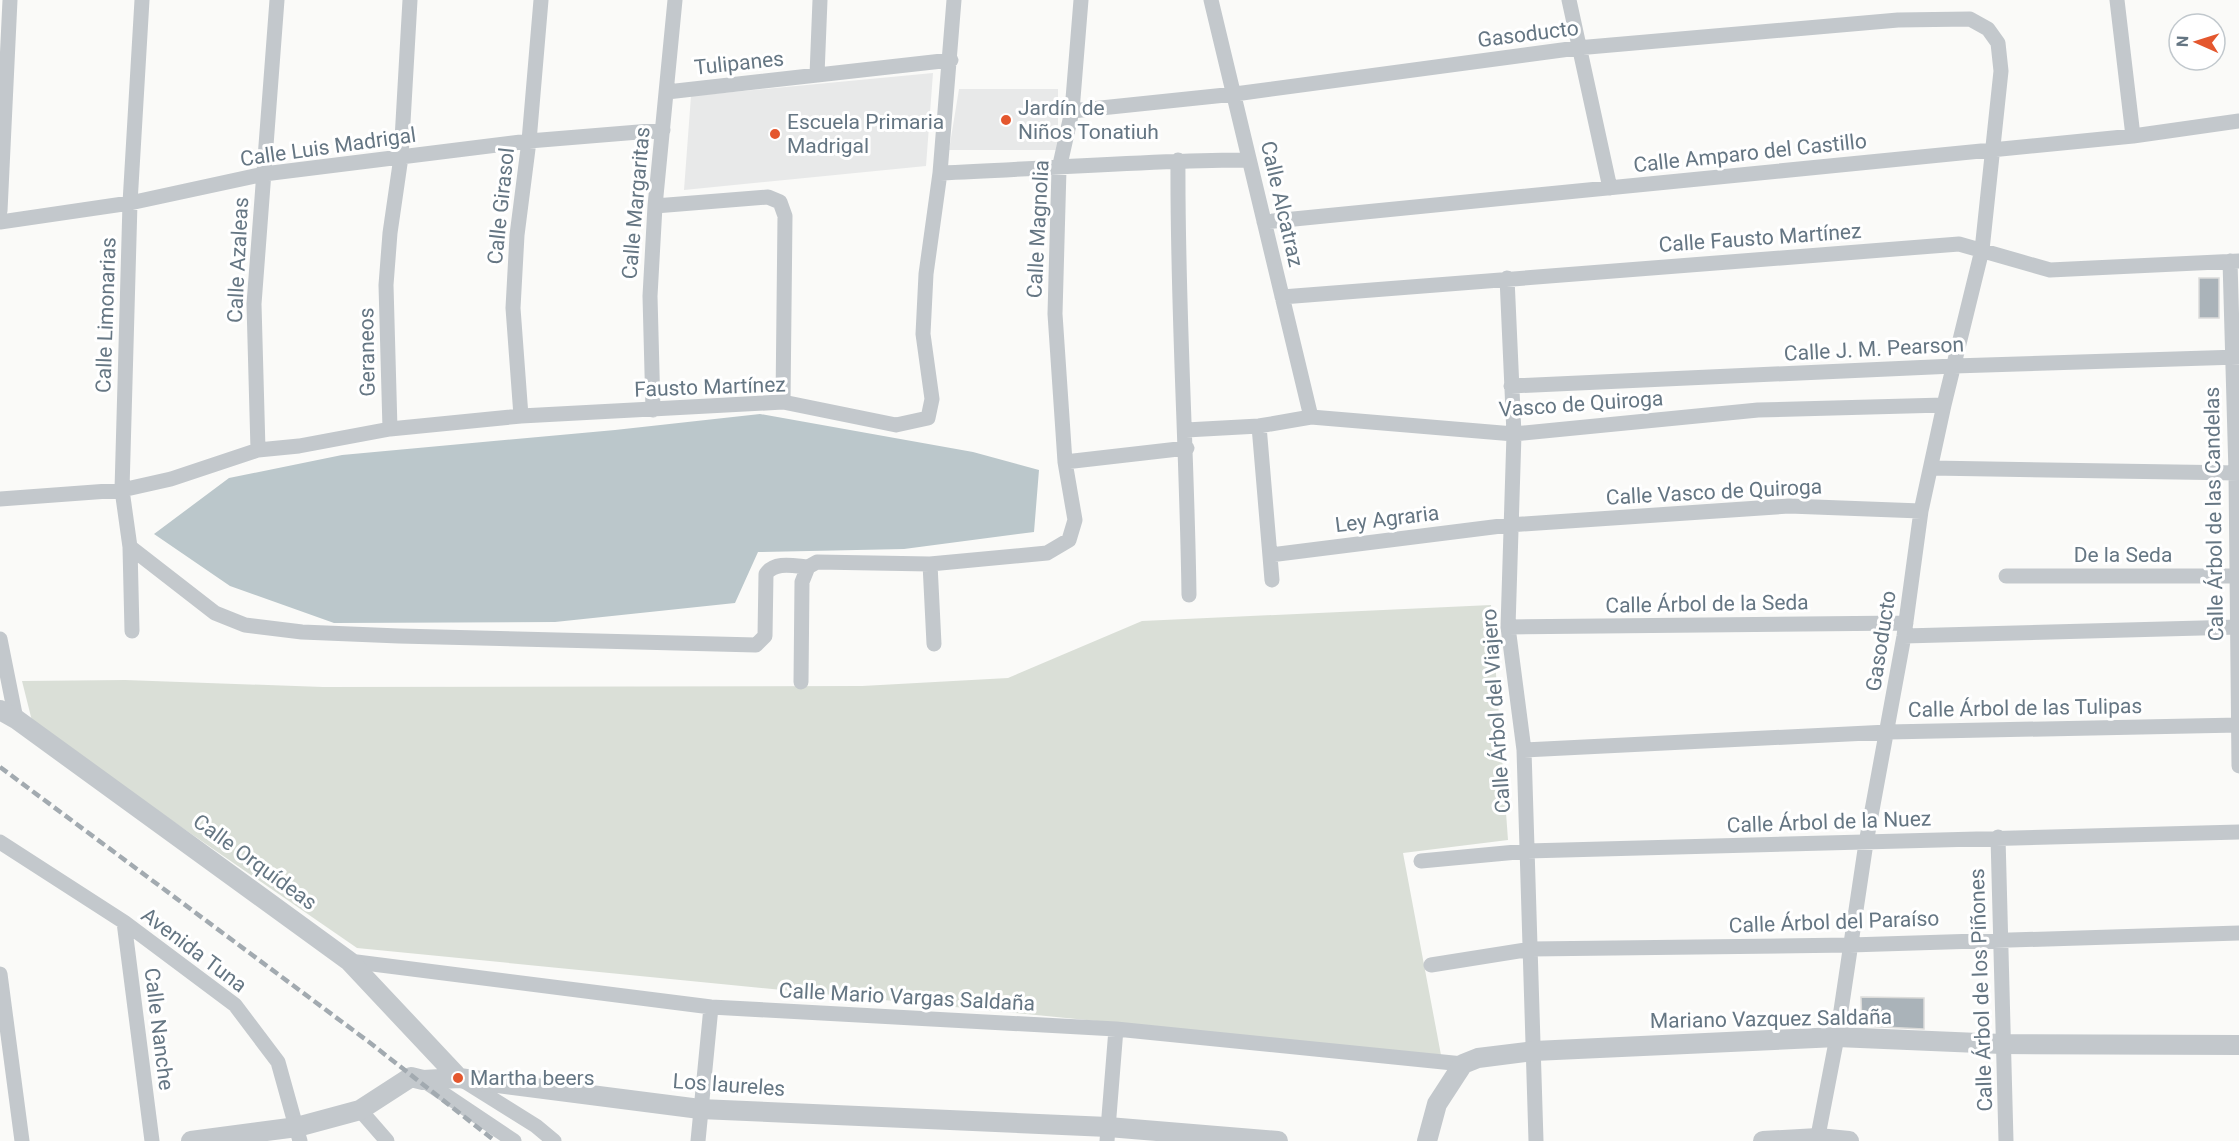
<svg xmlns="http://www.w3.org/2000/svg" width="2239" height="1141" viewBox="0 0 2239 1141" font-family="Roboto,sans-serif">
	<style>
		.built { fill: #e8e9e9 }
		.green { fill: #dadfd7 }
		.water { fill: #bbc7cb }
		.building { fill: #aab3b9; stroke: #dcdcda; stroke-width: 1.5 }
		.lines { fill: none; stroke-linecap: round; stroke-linejoin: round }
		.minor { stroke: #c3c8cc; stroke-width: 15 }
		.tertiary { stroke: #c3c8cc; stroke-width: 20 }
		.rail { stroke: #a2aab0; stroke-width: 4.5; stroke-dasharray: 9 4.5; stroke-linecap: butt }
		.poi-dot { fill: #e4572e; stroke: #fff; stroke-width: 2 }
		.labels { text-anchor: middle; dominant-baseline: central; stroke-width: 6; stroke-linejoin: round; paint-order: stroke }
		.street-label { font-size: 21px; fill: #657683; stroke: #fff }
		.poi-label { font-size: 21px; fill: #657683; stroke: #fff; text-anchor: start }
	</style>
	<rect width="100%" height="100%" fill="#fafaf8"/>
	<path class="built" d="M933,73L926,166L684,190L691,96Z
		M959,89H1058V150H949Z"/>
	<path class="green" d="M1491,605L1508,840L1403,853L1441,1055L357,948L33,725L22,681L125,680L323,687L862,686L1008,678L1142,621Z"/>
	<path class="water" d="M760,414L973,452L1039,470L1034,532L904,549L758,552L735,603L555,622L334,623L230,586L154,534L229,478L342,455L615,430Z"/>
	<path class="building" d="M2199,278H2219V318H2199Z
		M1861,997L1924,998V1029L1862,1026Z"/>
	<g class="lines">
		<path class="minor" d="M1211,0L1311,417
			M1569,0L1610,188
			M2117,0L2133,136
			M817,75L820,0
			M667,92L951,60
			M1072,111L1235,94L1577,48L1898,20L1970,19L1988,29L1998,43L2001,71L1982,250L1944,405L1921,511L1904,636L1866,843L1837,1037L1817,1141
			M1178,160C1177,305 1187,450 1189,595
			M940,173C1043,169 1146,160 1249,160
			M655,206L768,197L780,202L785,216L783,402
			M0,211L10,0
			M0,222L130,203L264,174L529,141L663,130
			M1264,222L2133,136L2239,121
			M2230,261L2236,473L2239,766
			M1507,278L1514,434L1508,627L1524,750L1536,1141
			M1282,297L1959,244L2050,270L2239,261
			M1511,386L1954,366L2239,357
			M653,410L650,296L655,206L675,0
			M521,416L513,308L517,235L529,141L541,0
			M1259,426L1272,580
			M390,429L386,285L390,233L401,157L410,0
			M1186,430L1259,426L1311,417L1514,434L1758,410L1944,405
			M258,450L254,304L277,0
			M1065,462L1187,448
			M1931,468L2239,473
			M0,499L122,490L171,479L258,450L299,446L390,429L521,416L783,402L896,425L928,418L932,399L923,334L926,274L940,173L954,0
			M130,547L215,613L245,625L302,632L399,636L756,645L765,636L766,574C775,561 794,566 808,567
			M1270,555L1509,525L1789,506L1921,511
			M930,564L934,644
			M2006,576H2239
			M1508,627L1906,623
			M132,631L130,547L122,490L130,203L142,0
			M1904,636L2239,627
			M0,639L16,719
			M801,682L802,582L808,567L817,562L930,564L1047,553L1069,540L1075,520L1065,462L1055,314L1059,169L1072,111L1081,0
			M1524,750L1888,732L2239,725
			M1998,837L2006,1141
			M0,842L124,922L235,1005L278,1062L300,1141
			M1421,861L1527,851L2239,832
			M124,922L152,1141
			M349,961L711,1007L1116,1029L1463,1064
			M1431,965L1531,949L1850,945L2239,933
			M0,974L22,1141
			M423,1080L514,1141
			M464,1081L536,1126L554,1141
			M360,1110L387,1141
			M698,1141L711,1007
			M1107,1141L1116,1029"/>
		<path class="tertiary" d="M0,710L16,719L349,961L459,1078
			M191,1141L297,1127L360,1110L411,1077L423,1080L459,1078L700,1109L1108,1127L1278,1141
			M1427,1141L1437,1104L1463,1064L1478,1058L1534,1051L1837,1037L2002,1044L2239,1045
			M1763,1141L1818,1138L1849,1141"/>
		<path class="rail" d="M0,767L369,1042L495,1141"/>
	</g>
	<g class="poi-dot">
		<circle cx="1006" cy="120" r="6"/>
		<circle cx="775" cy="134" r="6"/>
		<circle cx="458" cy="1078" r="6"/>
	</g>
	<g class="labels">
		<g class="street-label">
			<text transform="translate(1528 34) rotate(-7)">Gasoducto</text>
			<text transform="translate(739 63) rotate(-6)">Tulipanes</text>
			<text transform="translate(328 147) rotate(-8)">Calle Luis Madrigal</text>
			<text transform="translate(1750 153) rotate(-6)">Calle Amparo del Castillo</text>
			<text transform="translate(636 203) rotate(-85)">Calle Margaritas</text>
			<text transform="translate(1282 204) rotate(77)">Calle Alcatraz</text>
			<text transform="translate(501 206) rotate(-84)">Calle Girasol</text>
			<text transform="translate(1038 229) rotate(-87)">Calle Magnolia</text>
			<text transform="translate(1760 238) rotate(-4)">Calle Fausto Martínez</text>
			<text transform="translate(238 260) rotate(-87)">Calle Azaleas</text>
			<text transform="translate(106 315) rotate(-88)">Calle Limonarias</text>
			<text transform="translate(1874 349) rotate(-3)">Calle J. M. Pearson</text>
			<text transform="translate(367 352) rotate(-91)">Geraneos</text>
			<text transform="translate(710 387) rotate(-2)">Fausto Martínez</text>
			<text transform="translate(1581 404) rotate(-4)">Vasco de Quiroga</text>
			<text transform="translate(1714 492) rotate(-3)">Calle Vasco de Quiroga</text>
			<text transform="translate(2214 514) rotate(-91)">Calle Árbol de las Candelas</text>
			<text transform="translate(1387 519) rotate(-7)">Ley Agraria</text>
			<text x="2123" y="555">De la Seda</text>
			<text transform="translate(1707 604) rotate(-1)">Calle Árbol de la Seda</text>
			<text transform="translate(1881 641) rotate(-81)">Gasoducto</text>
			<text transform="translate(2025 708) rotate(-1)">Calle Árbol de las Tulipas</text>
			<text transform="translate(1496 711) rotate(-94)">Calle Árbol del Viajero</text>
			<text transform="translate(1829 822) rotate(-2)">Calle Árbol de la Nuez</text>
			<text transform="translate(255 862) rotate(36)">Calle Orquídeas</text>
			<text transform="translate(1834 922) rotate(-2)">Calle Árbol del Paraíso</text>
			<text transform="translate(194 950) rotate(37)">Avenida Tuna</text>
			<text transform="translate(1981 990) rotate(-92)">Calle Árbol de los Piñones</text>
			<text transform="translate(907 997) rotate(3)">Calle Mario Vargas Saldaña</text>
			<text transform="translate(1771 1019) rotate(-1)">Mariano Vazquez Saldaña</text>
			<text transform="translate(159 1029) rotate(83)">Calle Nanche</text>
			<text transform="translate(729 1085) rotate(4)">Los laureles</text>
		</g>
		<g class="poi-label">
			<text x="1018" y="108">Jardín de<tspan x="1018" dy="24">Niños Tonatiuh</tspan></text>
			<text x="787" y="122">Escuela Primaria<tspan x="787" dy="24">Madrigal</tspan></text>
			<text x="470" y="1078">Martha beers</text>
		</g>
	</g>
	<g transform="translate(2197 42) rotate(273)"><circle r="28" fill="#ffffff" stroke="#c1c8cd" stroke-width="1.5"/>
	<path d="M0-4.5L10 22L0 15L-10 22Z" fill="#e4572e"/>
	<text y="-9" font-size="16" font-weight="bold" text-anchor="middle" fill="#657683">N</text>
	</g>
</svg>
